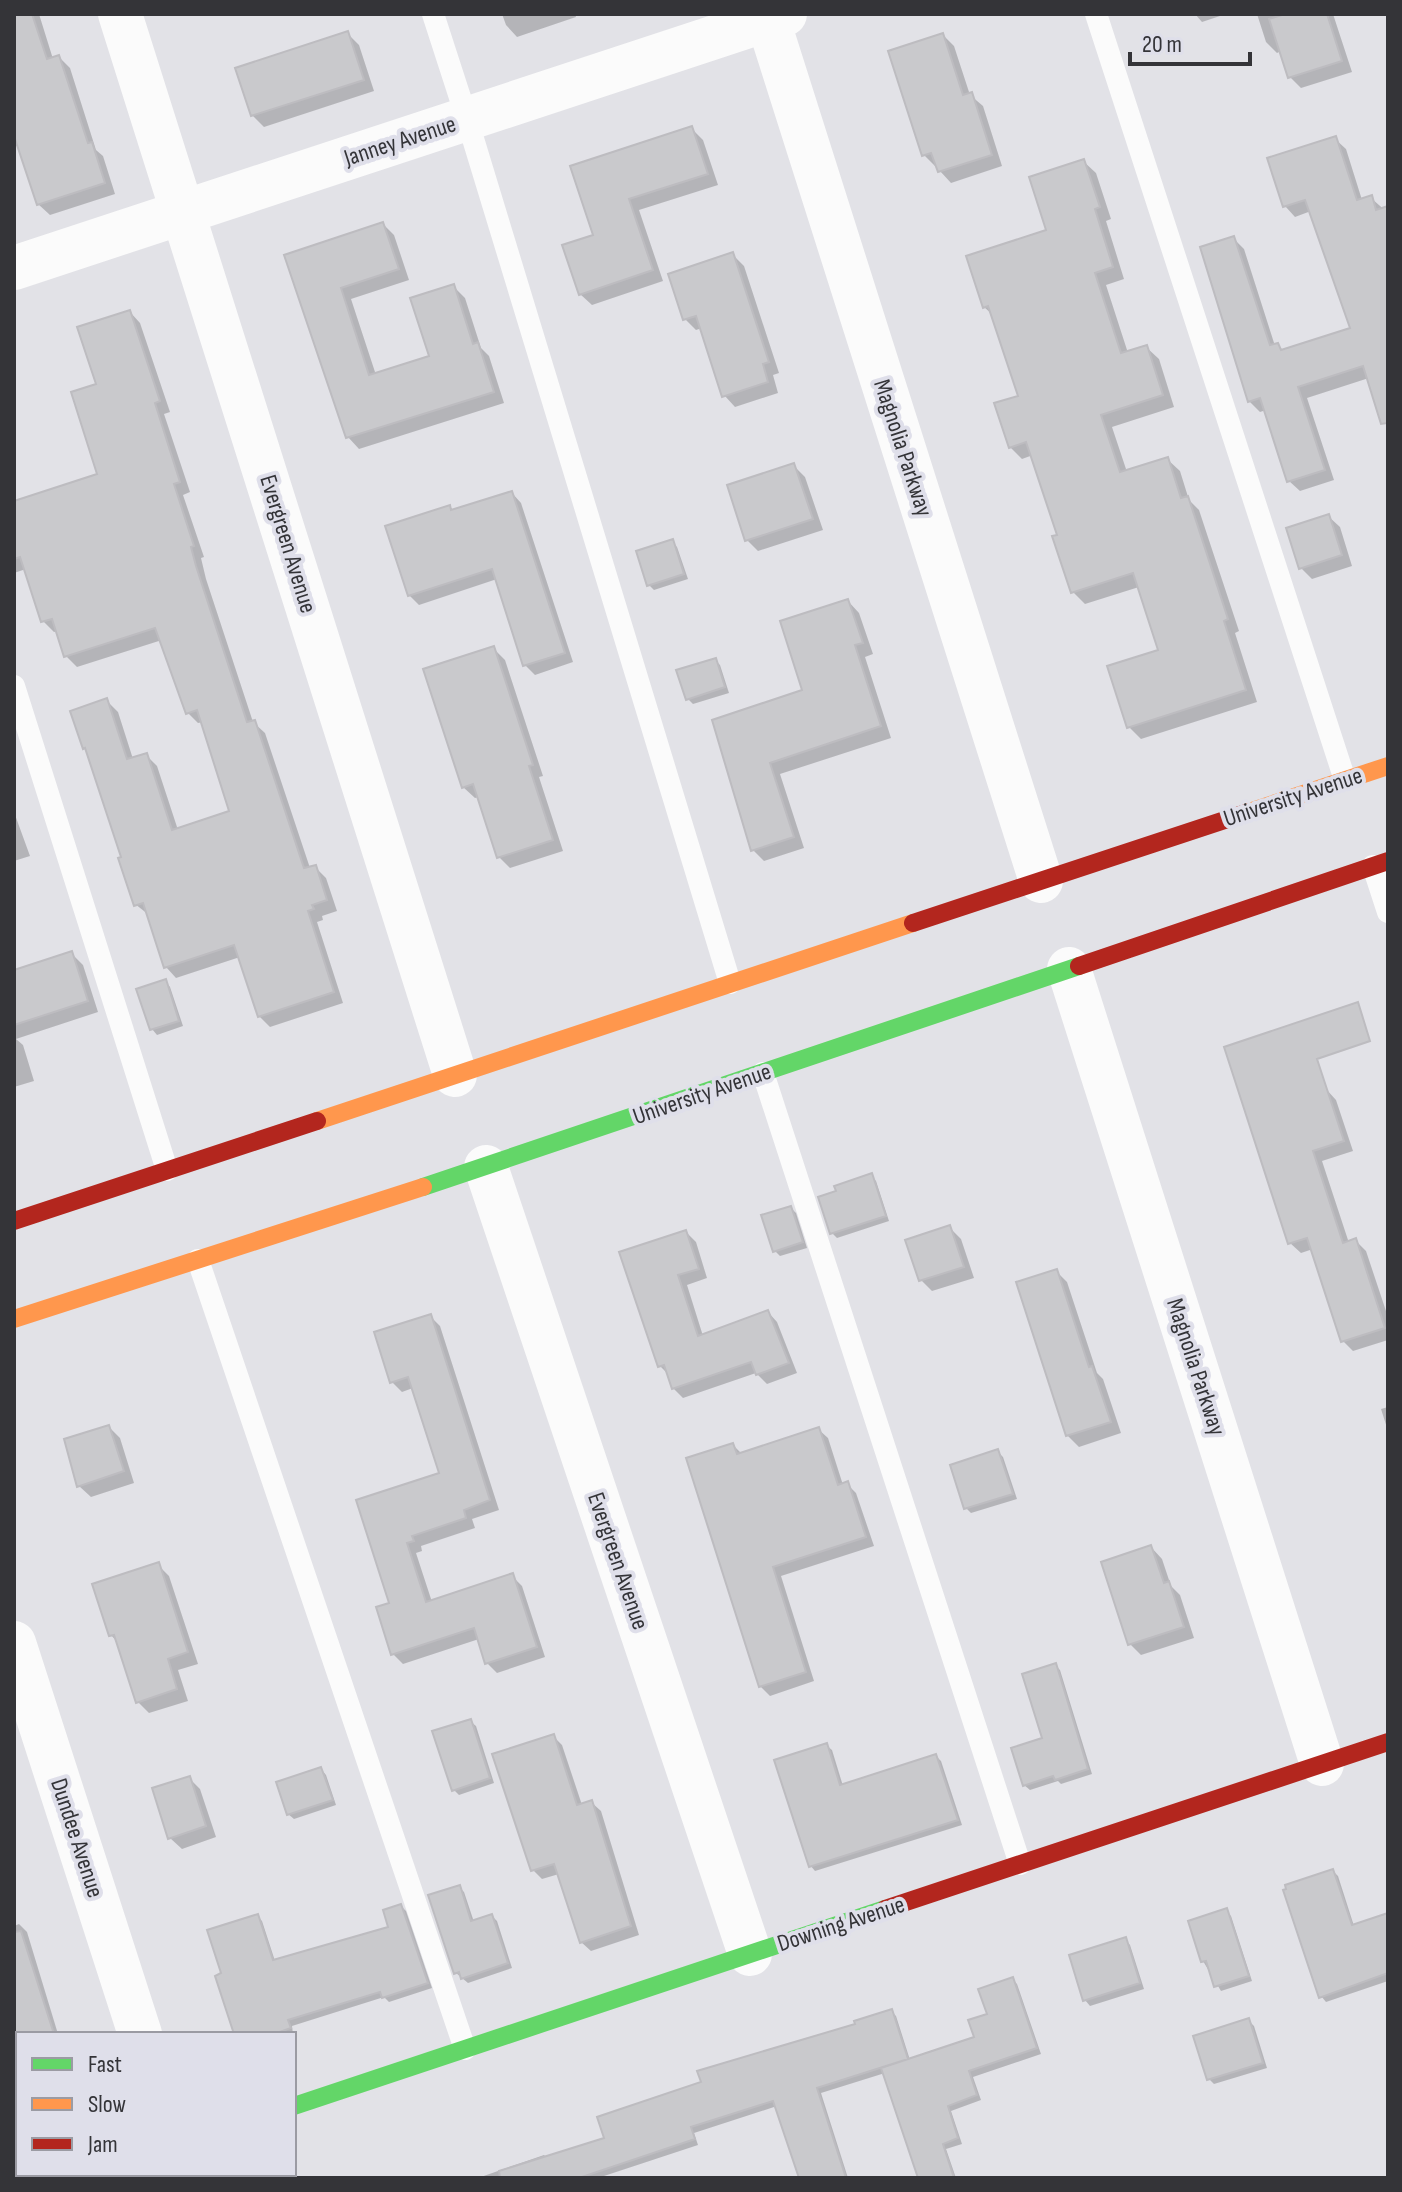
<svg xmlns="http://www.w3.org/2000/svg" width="1402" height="2192" viewBox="0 0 1402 2192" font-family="'Sofia Sans Condensed',sans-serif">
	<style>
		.shadow { fill: #0003 }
		.building { fill: #c9c9cc; stroke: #bdbcc0; stroke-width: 2 }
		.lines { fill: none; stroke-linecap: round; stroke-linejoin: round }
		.lane { stroke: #fbfbfb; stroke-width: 22 }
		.street { stroke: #fbfbfb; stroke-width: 44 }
		.fast { stroke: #63d668; stroke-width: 18 }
		.slow { stroke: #ff974d; stroke-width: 18 }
		.jam { stroke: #b3261e; stroke-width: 18 }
		.labels { text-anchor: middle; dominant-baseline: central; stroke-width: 8; stroke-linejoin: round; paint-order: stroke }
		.street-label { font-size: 24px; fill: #343438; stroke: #dfdfea }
	</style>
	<rect width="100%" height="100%" fill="#e2e2e7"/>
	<path class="shadow" d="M14,14H39L53,59L59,57L70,68L96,150L103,156L115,194L50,215L38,204L19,145L14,147Z
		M502,14H575L576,17L517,37L506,25Z
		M1195,14H1226L1202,22Z
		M1257,14H1333L1352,72L1301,88L1290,77L1281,51L1277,53L1266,42Z
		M348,34L359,45L374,91L264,127L252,115Z
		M943,35L954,46L970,95L983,106L1002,166L951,183L940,171L938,165L935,166L924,155Z
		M692,129L703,140L718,185L639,210L663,281L592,305L580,294L595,236Z
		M1335,139L1346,149L1362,200L1371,198L1388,213V424L1372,377L1307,398L1334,480L1300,491L1289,481L1266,410L1260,412L1249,401L1233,238L1244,249L1275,346L1284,351L1353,329L1311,211L1295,217L1285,206Z
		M1083,161L1096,173L1111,219L1106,221L1124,279L1106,285L1128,353L1146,347L1159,359L1174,407L1112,427L1127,472L1167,459L1180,471L1189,500L1199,510L1239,631L1235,633L1257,702L1141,739L1129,727L1160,651L1139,587L1085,604L1073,592L1059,536L1033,455L1022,459L1010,447L1020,397L994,316L984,307L1049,232Z
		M383,224L394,235L409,280L351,299L376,375L431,357L453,286L465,298L481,348L489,356L504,403L359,449L348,437L286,256Z
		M733,255L744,266L779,373L773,375L778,393L735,407L724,395L702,328L696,330L685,319Z
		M130,312L140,323L170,412L164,414L190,492L183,495L204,557L201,558L206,579L253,722L265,733L310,868L315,867L326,878L337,911L322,916L323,920L317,922L343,1003L270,1027L259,1016L240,957L176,978L166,967L149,915L135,904L124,858L89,752L84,747L107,701L118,712L133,759L146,755L157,766L178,830L232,812L203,722L198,723L188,713L162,640L77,667L66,656L58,631L54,632L43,621L26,569L14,573V503L100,475L98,386Z
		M794,466L805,477L823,530L758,551L747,540Z
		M512,493L521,503L573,662L535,675L525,665L497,579L419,605L409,595L449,508L453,512Z
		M1328,516L1340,527L1352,566L1312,579L1301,568Z
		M672,542L677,547L688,579L654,590L649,585Z
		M848,601L859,613L873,654L865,657L891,738L780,774L804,848L764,861L753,850L714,721L805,692Z
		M494,649L505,660L543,776L539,777L563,851L510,868L499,857L479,797L475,798L463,787Z
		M715,660L720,665L729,693L693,704L688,699Z
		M14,812L30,856L14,861Z
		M71,953L83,965L98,1012L16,1039L23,1045L34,1081L14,1087V972Z
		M165,981L170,987L183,1026L157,1035L152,1029Z
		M1326,1089L1336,1100L1353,1151L1322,1161L1349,1243L1356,1241L1366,1251L1388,1317V1340L1353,1351L1343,1341L1313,1249L1301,1253L1290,1243Z
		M871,1176L876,1181L889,1221L837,1238L832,1233Z
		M791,1208L796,1213L807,1248L780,1256L775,1251Z
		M950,1228L961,1239L974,1278L932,1291L920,1279Z
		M686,1232L696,1242L707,1278L687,1285L703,1336L768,1312L777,1322L797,1373L767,1384L756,1373L683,1398L673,1388L669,1375L660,1366Z
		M1056,1271L1067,1282L1097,1373L1103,1379L1121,1433L1079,1447L1067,1435Z
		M430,1316L440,1326L499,1510L472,1519L475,1528L421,1546L422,1551L416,1553L432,1602L512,1576L522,1586L545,1657L497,1673L487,1663L479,1639L403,1664L393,1654L392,1604L358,1501L441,1474L413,1388L402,1392L392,1382Z
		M1388,1407V1431L1381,1409Z
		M109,1427L120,1438L134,1483L91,1497L79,1486Z
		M818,1429L828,1438L843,1485L847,1484L856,1493L874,1546L781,1576L814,1681L770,1696L760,1686L733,1445L742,1454Z
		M998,1452L1003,1457L1017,1499L971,1513L966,1508Z
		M1151,1547L1162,1559L1171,1586L1180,1595L1194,1638L1141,1655L1130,1644Z
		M158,1565L169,1576L198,1664L178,1670L188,1701L149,1713L138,1702L118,1643L111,1635Z
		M1055,1665L1060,1670L1092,1774L1061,1784L1058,1781L1030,1790L1024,1785L1045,1739Z
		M470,1721L476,1726L494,1783L459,1795L454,1790Z
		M553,1736L562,1745L582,1805L591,1802L601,1811L639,1935L591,1951L581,1942L559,1874L542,1879L533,1870Z
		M826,1745L832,1750L843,1786L936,1756L941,1761L962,1825L815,1871L810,1865Z
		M321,1769L326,1775L336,1805L294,1819L288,1814Z
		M189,1778L200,1789L216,1837L182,1849L170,1838Z
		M1333,1871L1338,1876L1354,1926L1388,1916V1981L1326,2002L1321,1996Z
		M459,1887L464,1892L474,1922L492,1916L497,1921L512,1968L468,1983L456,1973Z
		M401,1906L406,1911L432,1988L389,2002L384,1997L292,2026L293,2034H236L224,1975L257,1916L262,1921L275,1961L391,1928Z
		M1226,1911L1231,1916L1252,1981L1221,1991L1203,1961Z
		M19,1924L27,1932L58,2034H18V2124L14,2112V1926Z
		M1125,1939L1130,1945L1144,1989L1090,2006L1085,2000Z
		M1012,1979L1017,1984L1041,2054L973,2077L981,2100L951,2111L962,2144L946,2149L956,2178H920L885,2073L821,2093L848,2178H801L777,2106L694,2133L698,2145L598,2178H478L544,2155L547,2158L606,2139L703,2083L891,2011L896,2016L910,2060L977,2039Z
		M1248,2020L1254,2026L1267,2068L1214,2084L1209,2079Z"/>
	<path class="building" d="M14,14H32L47,59L59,55L88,143L92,142L105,183L37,205L14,136Z
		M1285,14H1327L1342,61L1288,78L1269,19Z
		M348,31L364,80L251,116L235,68Z
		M943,33L963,95L972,92L992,155L938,172L931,153L922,156L888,51Z
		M692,126L708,174L629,199L653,270L579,295L562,245L593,235L570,166Z
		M1336,136L1357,200L1372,195L1376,210L1388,206V423L1381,424L1363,366L1298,387L1325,470L1287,482L1260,398L1248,402L1200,247L1234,236L1270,345L1278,343L1281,350L1350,328L1305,200L1283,207L1267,158Z
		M1084,159L1100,207L1095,209L1113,267L1095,273L1121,353L1147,345L1163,395L1101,415L1120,472L1168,457L1181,498L1188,496L1228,619L1224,621L1246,690L1127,728L1107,666L1158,650L1133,573L1071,593L1052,536L1057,535L1026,442L1009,448L994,403L1018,396L988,306L983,308L966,256L1046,230L1029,177Z
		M383,222L399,269L341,288L369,375L429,356L410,298L454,284L473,344L478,342L494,392L346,438L284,255Z
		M733,252L769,362L763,364L768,382L722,397L696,316L683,320L668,274Z
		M130,310L160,401L155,403L180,482L174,484L194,546L191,547L196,566L247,722L255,720L304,868L316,865L327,900L312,905L314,909L308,911L334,992L258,1017L234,945L164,968L143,903L134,906L118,858L121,857L85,748L83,749L70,711L107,698L127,759L147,753L172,830L229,811L197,710L186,714L155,628L64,657L52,619L41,622L20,557L14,559V501L97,474L71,392L96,384L77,327Z
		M794,463L813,519L745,541L727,485Z
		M512,491L565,653L523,666L492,569L408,596L385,526L450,505L451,510Z
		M1329,514L1342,555L1299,569L1286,528Z
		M673,539L684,574L647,586L636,551Z
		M848,599L863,643L855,645L881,726L770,763L794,837L751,851L712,720L802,690L780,621Z
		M494,646L533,765L529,766L553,840L497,858L473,784L462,788L423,669Z
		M716,658L725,687L686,700L676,670Z
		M72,951L88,1001L14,1025V970Z
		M166,979L179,1021L150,1030L136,989Z
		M1358,1002L1370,1041L1317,1059L1344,1141L1313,1151L1343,1243L1356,1238L1385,1328L1341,1342L1307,1238L1288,1244L1224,1047Z
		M872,1173L886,1216L830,1234L818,1197L836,1191L834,1186Z
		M791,1206L803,1242L773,1252L761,1215Z
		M950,1225L964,1267L919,1281L905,1240Z
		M686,1230L699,1269L678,1275L698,1336L768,1310L789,1363L756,1375L751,1362L672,1389L664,1365L658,1367L619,1252Z
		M1057,1269L1089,1367L1092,1366L1111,1422L1066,1436L1016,1282Z
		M431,1314L490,1500L464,1510L466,1518L412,1536L414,1541L407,1543L426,1602L513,1573L537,1647L485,1664L474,1628L391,1655L376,1607L389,1603L356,1500L439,1473L408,1377L390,1383L374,1332Z
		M109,1425L124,1471L77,1487L64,1439Z
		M819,1427L838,1485L848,1481L866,1537L773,1567L806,1672L759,1687L686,1458L733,1443L737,1454Z
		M998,1449L1013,1494L964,1509L950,1465Z
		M1151,1545L1164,1583L1169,1581L1184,1627L1128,1645L1101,1562Z
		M159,1562L188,1652L168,1659L177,1689L136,1703L114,1635L109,1636L92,1584Z
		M1056,1663L1088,1769L1055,1780L1053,1776L1023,1786L1011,1748L1042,1738L1022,1674Z
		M471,1719L490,1778L452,1791L432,1731Z
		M554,1734L577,1805L592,1800L631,1926L580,1943L554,1864L531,1871L492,1754Z
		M827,1743L840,1785L936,1754L958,1820L809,1867L774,1760Z
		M321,1767L333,1800L287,1815L276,1782Z
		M190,1776L206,1826L168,1839L152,1788Z
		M1333,1869L1352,1925L1388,1913V1973L1319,1998L1283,1890L1286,1889L1285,1885Z
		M460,1885L471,1921L492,1914L508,1963L461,1979L459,1972L454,1974L428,1895Z
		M401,1904L428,1983L382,1998L380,1992L288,2020L291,2028L274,2034H234L215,1976L221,1973L207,1930L258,1914L273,1960L388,1927L383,1910Z
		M1227,1908L1249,1976L1214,1987L1206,1961L1201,1962L1188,1921Z
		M21,1931L54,2034H14V1932Z
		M1126,1937L1140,1983L1083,2001L1069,1955Z
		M1013,1977L1037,2048L969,2071L977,2095L948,2106L958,2138L943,2144L954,2178H918L881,2068L974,2037L968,2020L987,2014L978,1989Z
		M892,2009L908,2059L817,2088L846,2178H799L773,2101L691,2127L695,2139L579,2178H500L499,2171L604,2138L597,2117L701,2082L697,2071L855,2024L854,2021Z
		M1249,2018L1263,2063L1207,2080L1193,2036Z"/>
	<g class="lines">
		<path class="lane" d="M433,14L467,119L730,983
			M1096,14L1345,780
			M14,686L167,1170
			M1373,866L1388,912
			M763,1073L1020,1864
			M198,1260L465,2049"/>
		<path class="street" d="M120,14L455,1075
			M766,14L1041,881
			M14,268L785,14
			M1069,969L1322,1764
			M486,1167L750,1954
			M14,1643L140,2034
			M83,2178L94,2174"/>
		<path class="fast" d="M423,1187L1079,966
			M294,2106L885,1909"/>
		<path class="slow" d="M1249,812L1388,766
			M317,1121L913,923
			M14,1319L423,1187"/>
		<path class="jam" d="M913,923L1249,812
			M1079,966L1388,861
			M14,1221L317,1121
			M885,1909L1388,1742"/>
	</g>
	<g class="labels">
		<g class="street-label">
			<text transform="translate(400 141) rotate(-18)">Janney Avenue</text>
			<text transform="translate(903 448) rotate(72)">Magnolia Parkway</text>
			<text transform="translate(288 544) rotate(73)">Evergreen Avenue</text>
			<text transform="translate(1293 797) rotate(-18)">University Avenue</text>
			<text transform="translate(702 1094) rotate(-19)">University Avenue</text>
			<text transform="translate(1196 1367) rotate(72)">Magnolia Parkway</text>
			<text transform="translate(618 1561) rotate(71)">Evergreen Avenue</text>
			<text transform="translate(77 1838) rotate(72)">Dundee Avenue</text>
			<text transform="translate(841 1924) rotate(-18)">Downing Avenue</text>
		</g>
	</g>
	<rect width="1402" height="2192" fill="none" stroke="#343438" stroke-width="32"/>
	<rect x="16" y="2032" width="280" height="144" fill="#dfdfea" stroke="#9b9ba3" stroke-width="2"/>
	<rect x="32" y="2058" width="40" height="12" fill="#63d668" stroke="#9b9ba3" stroke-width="2"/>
	<text x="88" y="2072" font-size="24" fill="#343438">Fast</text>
	<rect x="32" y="2098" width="40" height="12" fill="#ff974d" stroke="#9b9ba3" stroke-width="2"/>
	<text x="88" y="2112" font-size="24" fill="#343438">Slow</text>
	<rect x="32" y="2138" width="40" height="12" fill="#b3261e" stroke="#9b9ba3" stroke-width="2"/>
	<text x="88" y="2152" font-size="24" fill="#343438">Jam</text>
	<path d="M1130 52v12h120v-12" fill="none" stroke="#343438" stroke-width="4"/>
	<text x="1142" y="52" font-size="24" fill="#343438" stroke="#dfdfea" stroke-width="6" paint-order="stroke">20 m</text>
</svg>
